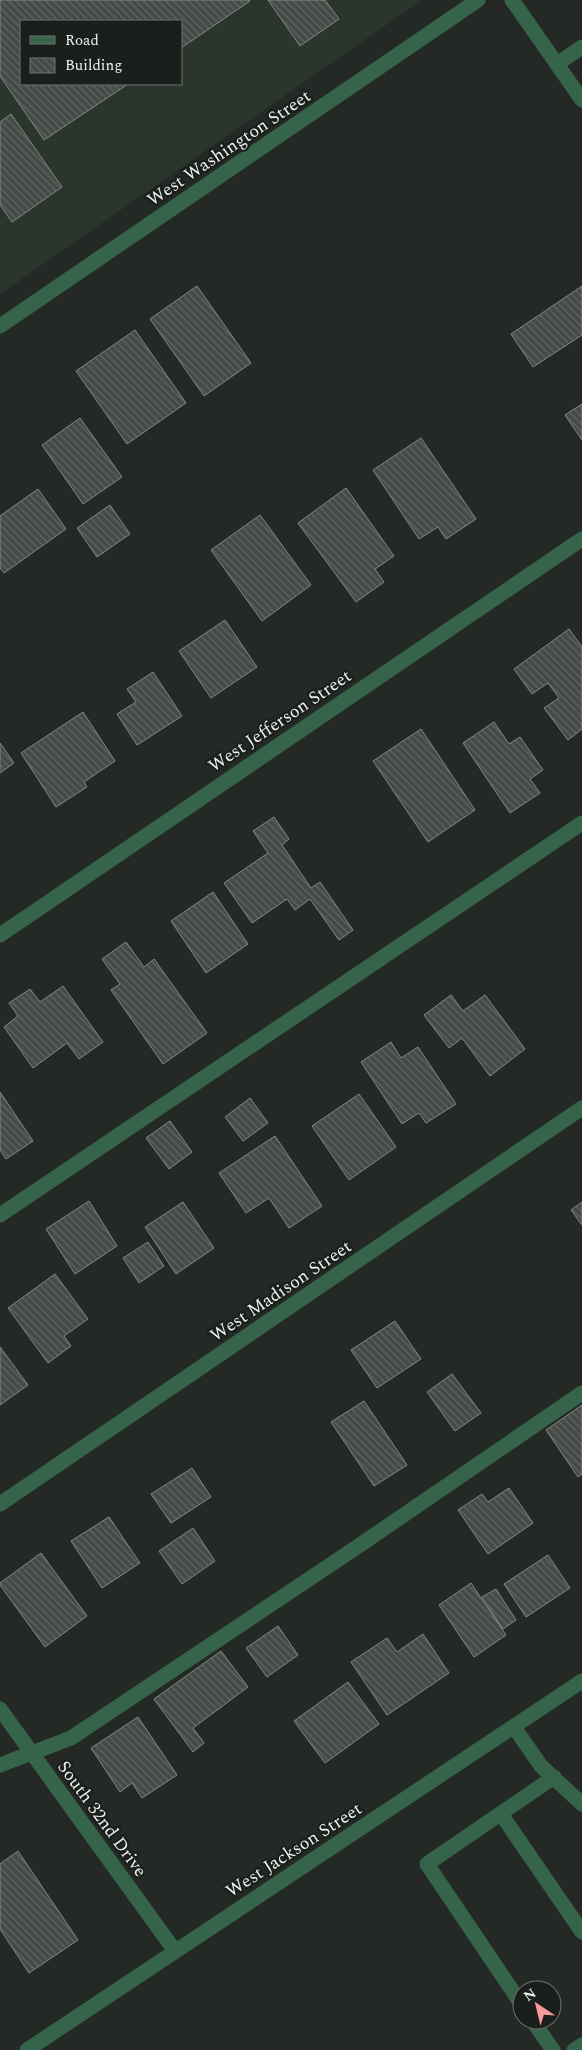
<svg xmlns="http://www.w3.org/2000/svg" width="582" height="2050" viewBox="0 0 582 2050" font-family="Spectral,serif">
	<style>
		.built { fill: #2a352e; fill-rule: evenodd }
		.building { fill: url(#building-back-hatch); stroke: #818884 }
		.lines { fill: none; stroke-linecap: round; stroke-linejoin: round }
		.service { stroke: #36644a; stroke-width: 15 }
		.minor { stroke: #36644a; stroke-width: 15 }
		.tertiary { stroke: #36644a; stroke-width: 15 }
		.labels { text-anchor: middle; dominant-baseline: central; stroke-width: 4.5; stroke-linejoin: round; paint-order: stroke }
		.street-label { font-size: 18px; fill: #edf1ef; stroke: #1a1f1c }
	</style>
	<defs>
		<pattern id="building-back-hatch" width="6" height="6" patternUnits="userSpaceOnUse" patternTransform="scale(1.25)"><rect width="6" height="6" fill="#454a47"/><path d="M-1 5l2 2M0 0l6 6M5-1l2 2" fill="none" stroke="#606562"/></pattern>
	</defs>
	<rect width="100%" height="100%" fill="#242925"/>
	<path class="built" d="M0,0H422L0,294ZM21,21H181V84H21Z"/>
	<path class="building" d="M0,0H249L250,1L181,48V21H21V84H128L44,140L0,76Z
		M268,0H325L339,19L300,46Z
		M11,114L62,187L12,222L0,205V122Z
		M197,286L251,363L204,396L150,319Z
		M582,286V335L533,367L511,334Z
		M135,330L186,403L127,444L76,371Z
		M582,404V440L565,415Z
		M80,418L122,477L83,504L42,445Z
		M421,438L476,519L446,539L438,527L419,539L373,470Z
		M346,488L394,556L375,569L384,582L356,602L298,523Z
		M38,489L66,529L4,573L0,568V516Z
		M110,505L130,534L97,557L77,528Z
		M260,515L311,585L262,621L211,550Z
		M225,620L257,667L211,698L179,651Z
		M569,629L582,647V729L568,740L544,708L559,698L548,683L532,694L514,669Z
		M153,672L182,716L137,745L117,714L136,702L127,689Z
		M83,712L115,761L84,782L87,787L56,807L21,753Z
		M494,722L509,744L520,737L543,770L530,779L540,793L510,813L463,743Z
		M421,729L475,810L428,842L373,761Z
		M0,743L14,763L0,773Z
		M274,817L289,839L282,845L311,888L320,882L353,930L339,940L310,899L295,910L287,899L252,923L224,883L268,853L253,831Z
		M213,892L248,944L206,973L171,921Z
		M126,942L144,967L154,959L207,1033L163,1064L111,990L120,984L102,959Z
		M63,986L103,1042L79,1059L67,1043L33,1068L4,1027L18,1016L9,1003L30,989L40,1002Z
		M451,995L463,1011L485,995L525,1049L490,1076L462,1038L449,1048L424,1015Z
		M391,1042L401,1058L418,1047L456,1104L426,1123L419,1113L402,1124L361,1062Z
		M0,1092L33,1141L6,1159L0,1150Z
		M359,1094L396,1147L349,1180L312,1126Z
		M250,1098L268,1123L243,1141L225,1117Z
		M170,1121L192,1152L169,1169L146,1138Z
		M275,1136L322,1206L289,1228L269,1198L246,1213L219,1173Z
		M89,1201L117,1246L75,1274L46,1229Z
		M183,1202L214,1248L176,1274L145,1227Z
		M582,1202V1225L571,1210Z
		M148,1242L164,1266L139,1283L123,1258Z
		M55,1274L88,1319L64,1336L71,1346L48,1363L8,1308Z
		M395,1321L421,1359L377,1388L351,1350Z
		M0,1347L28,1385L0,1405Z
		M452,1374L481,1413L455,1431L427,1392Z
		M364,1401L407,1465L374,1486L331,1422Z
		M582,1405V1474L578,1477L546,1430Z
		M192,1468L211,1497L171,1523L151,1494Z
		M509,1488L533,1523L488,1554L458,1510L482,1494L488,1502Z
		M109,1517L140,1563L102,1588L71,1541Z
		M193,1528L215,1561L182,1584L159,1551Z
		M41,1553L87,1616L45,1647L0,1585V1583Z
		M548,1555L570,1588L526,1617L504,1584Z
		M471,1583L506,1635L474,1657L439,1605Z
		M496,1589L516,1620L503,1629L482,1597Z
		M278,1626L298,1655L267,1677L246,1648Z
		M423,1634L449,1673L387,1715L351,1662L387,1638L397,1652Z
		M221,1651L248,1687L193,1728L204,1743L193,1752L154,1699Z
		M348,1682L379,1724L325,1763L294,1721Z
		M138,1717L177,1775L142,1798L132,1783L120,1792L91,1748Z
		M18,1851L78,1940L29,1973L0,1929V1864Z"/>
	<g class="lines">
		<path class="service" d="M0,1215L582,823
			M514,1727L541,1766L582,1804
			M0,1765L71,1738L357,1547L582,1393
			M501,1814L582,1932
			M522,2005L427,1864L554,1777
			M532,2020L553,2050
			M574,2050L582,2045"/>
		<path class="minor" d="M557,64L582,47
			M0,326L478,0
			M0,935L582,539
			M0,1504L582,1108
			M0,1709L175,1951
			M27,2050L582,1681"/>
		<path class="tertiary" d="M512,0L582,100"/>
	</g>
	<g class="labels">
		<g class="street-label">
			<text transform="translate(229 148) rotate(-34)">West Washington Street</text>
			<text transform="translate(280 721) rotate(-34)">West Jefferson Street</text>
			<text transform="translate(281 1291) rotate(-34)">West Madison Street</text>
			<text transform="translate(102 1819) rotate(54)">South 32nd Drive</text>
			<text transform="translate(294 1850) rotate(-33)">West Jackson Street</text>
		</g>
	</g>
	<rect x="20" y="20" width="162" height="65" fill="#1a1f1c" stroke="#6e7370"/>
	<rect x="30" y="36" width="25" height="8" fill="#36644a" stroke="#6e7370"/>
	<text x="65" y="45" font-size="15" fill="#edf1ef">Road</text>
	<rect x="30" y="58" width="25" height="15" fill="url(#building-back-hatch)" stroke="#6e7370"/>
	<text x="65" y="70" font-size="15" fill="#edf1ef">Building</text>
	<g transform="translate(537 2005) rotate(325)"><circle r="24" fill="#1a1f1c" stroke="#6e7370"/>
	<path d="M0-4L9 19L0 12L-9 19Z" fill="#f59b9a"/>
	<text y="-8" font-size="14" font-weight="bold" text-anchor="middle" fill="#edf1ef">N</text>
	</g>
</svg>
